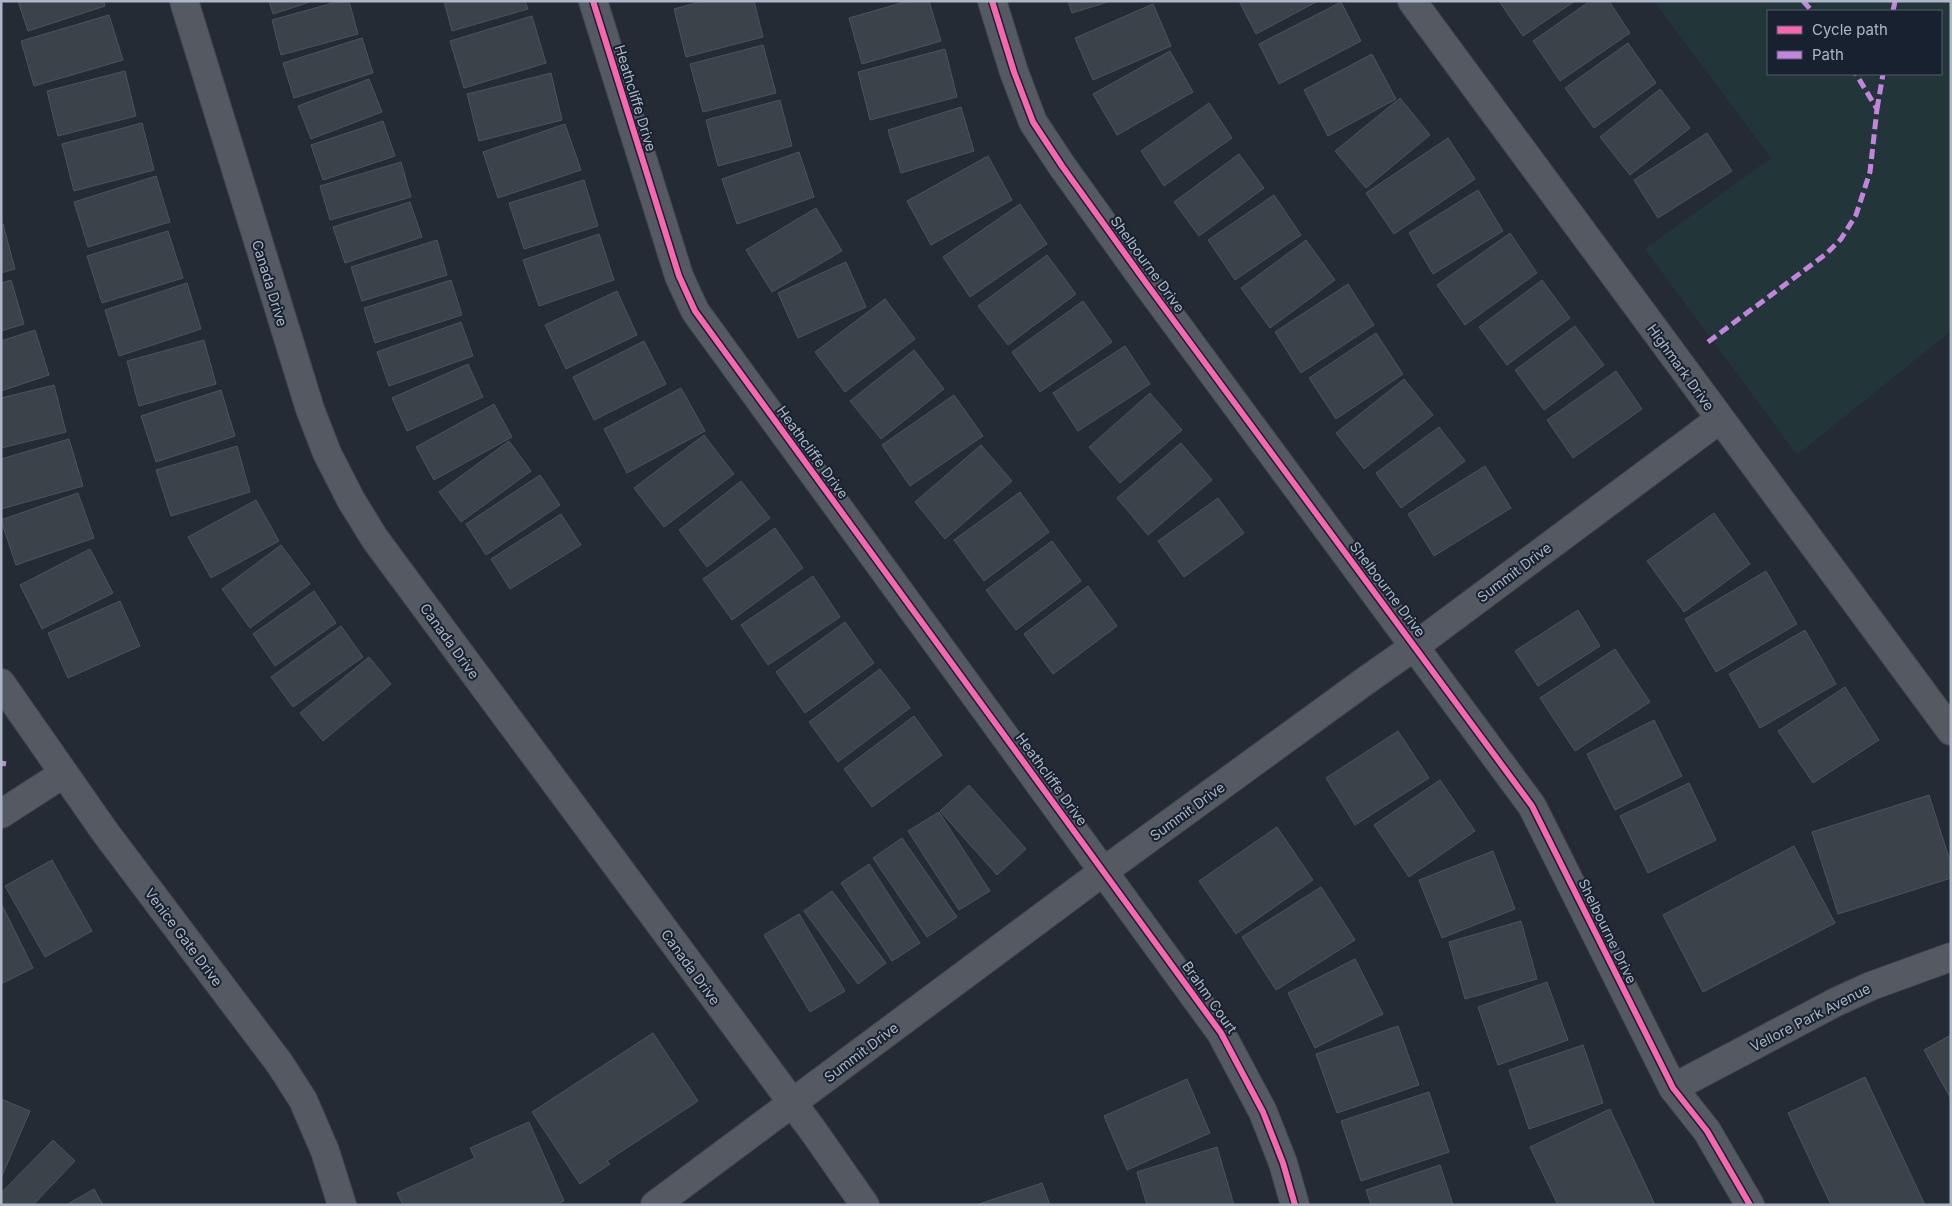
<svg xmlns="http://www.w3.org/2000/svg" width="1952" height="1206" viewBox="0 0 1952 1206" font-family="Inter,sans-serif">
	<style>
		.green { fill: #22363a; fill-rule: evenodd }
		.building { fill: #3c424a; stroke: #4c535c }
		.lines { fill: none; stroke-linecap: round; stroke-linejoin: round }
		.minor-casing { stroke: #41464d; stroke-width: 30 }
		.minor { stroke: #545962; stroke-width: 28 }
		.quiet { stroke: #c483df; stroke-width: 5; stroke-dasharray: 10 5; stroke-linecap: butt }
		.cycleway-casing { stroke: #18212f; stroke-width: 9 }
		.cycleway { stroke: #f766af; stroke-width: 6 }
		.labels { text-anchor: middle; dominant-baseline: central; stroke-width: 4; stroke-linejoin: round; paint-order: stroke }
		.street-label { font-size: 14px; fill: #adb7c7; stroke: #18212f }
	</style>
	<rect width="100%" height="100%" fill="#252b34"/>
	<path class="green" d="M1654,1H1951V331L1797,455L1645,249L1771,158ZM1768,11H1941V74H1768Z"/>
	<path class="building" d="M18,1H104L105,6L28,31Z
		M269,1H313L273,14Z
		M340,1H349L358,34L281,55L272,20Z
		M444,1H525L528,9L452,31Z
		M704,1H754L763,37L686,57L674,9Z
		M908,1H929L941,41L862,64L849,18Z
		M1068,1H1111L1072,13Z
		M1239,1H1318L1256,34Z
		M1499,1H1575L1523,36Z
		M1590,1H1609L1630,33L1560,81L1533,41Z
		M1341,2L1361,41L1279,84L1259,44Z
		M1153,4L1171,46L1093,80L1075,38Z
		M109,15L123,60L34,86L21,41Z
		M532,16L546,63L464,88L450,41Z
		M362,38L373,73L294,98L283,63Z
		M1628,43L1656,83L1594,128L1565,88Z
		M763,45L776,93L703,112L690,64Z
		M945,49L957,97L870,120L858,72Z
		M1170,51L1193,92L1117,135L1093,94Z
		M1372,54L1396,99L1328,136L1304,90Z
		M125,71L136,116L58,136L47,91Z
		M551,73L562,120L479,141L467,94Z
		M369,79L382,112L311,139L298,106Z
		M1660,89L1690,128L1630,175L1600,137Z
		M1400,98L1430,135L1366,188L1335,151Z
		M780,100L792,146L718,166L706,120Z
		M1209,103L1232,138L1164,186L1141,151Z
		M961,107L974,151L901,173L888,130Z
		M383,121L395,156L323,180L311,145Z
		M142,123L154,170L74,191L62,144Z
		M565,124L581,170L498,198L483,152Z
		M1707,133L1732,171L1658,218L1634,180Z
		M1448,138L1475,179L1394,234L1366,193Z
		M799,152L814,197L737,224L722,179Z
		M1239,154L1264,188L1199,236L1174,202Z
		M988,156L1012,200L931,245L907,201Z
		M401,162L411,197L330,220L320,186Z
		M156,176L170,222L88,247L74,202Z
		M584,180L598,226L524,249L509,203Z
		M1478,190L1503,231L1433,274L1409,233Z
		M1274,195L1301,235L1235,280L1208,240Z
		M410,202L422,237L345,263L333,227Z
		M1020,204L1047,244L970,297L943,257Z
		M816,208L842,251L772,292L746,250Z
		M1,224H3L15,269L1,273Z
		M168,231L183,278L102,303L87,256Z
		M1510,233L1537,273L1465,325L1437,285Z
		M599,234L614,280L539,306L523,260Z
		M437,240L447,275L362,301L351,267Z
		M1306,240L1335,280L1270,328L1241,288Z
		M1047,255L1076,294L1008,345L978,306Z
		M846,262L866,307L798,338L778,293Z
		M11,280L24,324L1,331V283Z
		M451,280L462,315L375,343L364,308Z
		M1542,280L1570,318L1507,365L1479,327Z
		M187,283L201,329L119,356L105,310Z
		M1348,284L1374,325L1301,373L1275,332Z
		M617,291L637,335L566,369L545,325Z
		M885,299L915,339L845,392L815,352Z
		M1083,301L1112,342L1040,392L1012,352Z
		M461,322L473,356L389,386L377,352Z
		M1575,326L1604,365L1544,410L1515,370Z
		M35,330L49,375L1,391V341Z
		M1376,333L1403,374L1336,419L1309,378Z
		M204,340L216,384L139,406L127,361Z
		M644,341L666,384L594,420L573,377Z
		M1125,346L1150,384L1078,431L1053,393Z
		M914,350L944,389L881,439L850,401Z
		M468,364L483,397L407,431L392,398Z
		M1616,371L1642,409L1573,458L1547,420Z
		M1404,379L1433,415L1364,469L1336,433Z
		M54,385L66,432L1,448V398Z
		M681,388L705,431L627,473L604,429Z
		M221,390L235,436L156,462L141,416Z
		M1150,393L1182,430L1120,483L1089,447Z
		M954,395L983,436L910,486L882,445Z
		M494,404L512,437L434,480L416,447Z
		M1439,427L1465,461L1401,508L1376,473Z
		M704,435L734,474L664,527L634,488Z
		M69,439L83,486L1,509V459Z
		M509,441L531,471L461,522L439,492Z
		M1181,443L1212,480L1148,535L1117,498Z
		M981,445L1012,481L945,539L915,502Z
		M237,446L250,492L171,516L156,470Z
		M1485,466L1511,508L1434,556L1408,514Z
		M540,475L560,505L486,555L466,524Z
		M741,481L770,518L707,567L679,530Z
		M1020,492L1049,532L984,581L954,540Z
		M78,493L94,538L16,565L1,520Z
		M1218,498L1244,533L1184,577L1158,541Z
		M256,500L279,541L211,578L188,537Z
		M1714,513L1750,564L1684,612L1647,561Z
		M561,514L581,545L510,589L491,559Z
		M775,528L803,568L732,620L703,579Z
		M1052,541L1081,581L1016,630L986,590Z
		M281,545L310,584L250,628L222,589Z
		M90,549L113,593L42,629L20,585Z
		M1766,571L1797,624L1716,672L1685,619Z
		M813,576L840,617L768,665L741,625Z
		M1088,586L1117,626L1053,674L1024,634Z
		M314,591L336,623L275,666L253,634Z
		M120,601L140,646L68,678L48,633Z
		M1578,610L1600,646L1538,686L1515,651Z
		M845,622L874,663L805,713L776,672Z
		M341,626L363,657L293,707L271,677Z
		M1805,630L1836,684L1760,728L1729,674Z
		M1615,649L1650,702L1575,751L1540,698Z
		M369,657L391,684L323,741L300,713Z
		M880,669L910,708L838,762L809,722Z
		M1845,687L1879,740L1813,783L1778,731Z
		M914,716L942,755L872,807L844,769Z
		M1654,720L1682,776L1615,810L1587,754Z
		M1398,731L1429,778L1355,825L1326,778Z
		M1440,780L1475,831L1409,877L1374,825Z
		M1689,783L1716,840L1648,873L1620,816Z
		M969,785L1026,849L997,875L940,811Z
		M1929,795L1951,864V878L1838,914L1812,832Z
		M939,812L990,891L959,910L908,831Z
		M1277,827L1313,880L1236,934L1199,881Z
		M902,838L957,917L927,937L873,858Z
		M1794,846L1835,923L1703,992L1663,915Z
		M1493,851L1515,909L1442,938L1419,880Z
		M52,860L92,931L45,957L5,886Z
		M869,864L920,943L892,961L841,883Z
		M1321,887L1355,940L1276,990L1242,937Z
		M832,891L886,963L858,984L804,911Z
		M1,903L33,968L1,984Z
		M799,914L845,991L810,1012L764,935Z
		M1521,921L1537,979L1465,999L1449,942Z
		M1355,959L1383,1014L1315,1048L1288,993Z
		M1547,982L1568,1040L1498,1065L1478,1007Z
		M1398,1026L1419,1085L1337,1113L1316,1054Z
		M653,1033L698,1101L607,1161L610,1164L580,1184L532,1112Z
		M1951,1035V1099L1924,1050Z
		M1583,1045L1603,1103L1529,1129L1509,1070Z
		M1865,1077L1925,1205H1831L1788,1113Z
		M1187,1079L1210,1133L1127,1170L1104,1116Z
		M1429,1092L1449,1152L1361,1181L1341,1121Z
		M1,1099L30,1111L1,1178Z
		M1610,1109L1655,1205H1558L1530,1147Z
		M529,1122L564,1201L555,1205H403L397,1193L475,1158L470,1148Z
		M53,1140L75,1161L33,1205H3L1,1203V1193Z
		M1217,1147L1234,1205H1147L1137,1172Z
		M1440,1165L1453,1205H1371L1366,1190Z
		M1042,1183L1050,1205H976Z
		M94,1189L103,1205H66Z"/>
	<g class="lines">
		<defs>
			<path id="minor" d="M184,1L310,409L327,453L351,500L375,539L814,1132L865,1205
				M593,1L679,276L695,311L1221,1033L1263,1112L1283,1163L1295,1205
				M992,1L1014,72L1033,122L1062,166L1146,283L1532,806L1673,1088L1707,1131L1750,1205
				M1412,1L1951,731
				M1,683L105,832L280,1064L303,1100L325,1151L342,1205
				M1,814L63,774
				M1673,1088L1836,1002L1871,986L1951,957
				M655,1205L1104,871L1368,679L1415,646L1720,419"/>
		</defs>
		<use href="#minor" class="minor-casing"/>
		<use href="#minor" class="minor"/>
		<path class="quiet" d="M1803,1L1812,11
			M1893,11L1895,1
			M1877,109L1883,74
			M1708,342L1826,254L1841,239L1856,215L1870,172L1877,109L1856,74
			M1,763L6,764"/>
		<defs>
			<path id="cycleway" d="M593,1L679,276L695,311L1221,1033L1263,1112L1283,1163L1295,1205
				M992,1L1014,72L1033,122L1062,166L1146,283L1532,806L1673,1088L1707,1131L1750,1205"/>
		</defs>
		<use href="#cycleway" class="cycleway-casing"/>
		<use href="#cycleway" class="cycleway"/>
	</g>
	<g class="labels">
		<g class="street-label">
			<text transform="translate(636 98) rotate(73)">Heathcliffe Drive</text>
			<text transform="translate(1148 264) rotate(54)">Shelbourne Drive</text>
			<text transform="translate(270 283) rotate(73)">Canada Drive</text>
			<text transform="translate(1681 367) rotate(54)">Highmark Drive</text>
			<text transform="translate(813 452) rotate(54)">Heathcliffe Drive</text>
			<text transform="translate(1514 572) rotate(-37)">Summit Drive</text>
			<text transform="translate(1388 589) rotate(53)">Shelbourne Drive</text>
			<text transform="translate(450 641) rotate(54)">Canada Drive</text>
			<text transform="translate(1052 779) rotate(54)">Heathcliffe Drive</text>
			<text transform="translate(1187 811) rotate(-36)">Summit Drive</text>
			<text transform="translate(1608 931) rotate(64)">Shelbourne Drive</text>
			<text transform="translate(184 937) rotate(53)">Venice Gate Drive</text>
			<text transform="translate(691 967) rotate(54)">Canada Drive</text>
			<text transform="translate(1210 997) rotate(55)">Brahm Court</text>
			<text transform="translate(1810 1017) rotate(-27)">Vellore Park Avenue</text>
			<text transform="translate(861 1052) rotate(-37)">Summit Drive</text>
		</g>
	</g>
	<rect width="1952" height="1206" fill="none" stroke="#adb7c7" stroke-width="5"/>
	<rect x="1767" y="10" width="175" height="65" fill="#18212f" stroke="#545d6c"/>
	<rect x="1777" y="26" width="25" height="8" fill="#f766af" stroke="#545d6c"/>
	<text x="1812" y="35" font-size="15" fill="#adb7c7">Cycle path</text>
	<rect x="1777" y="51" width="25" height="8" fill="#c483df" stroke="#545d6c"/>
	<text x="1812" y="60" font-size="15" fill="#adb7c7">Path</text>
</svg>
